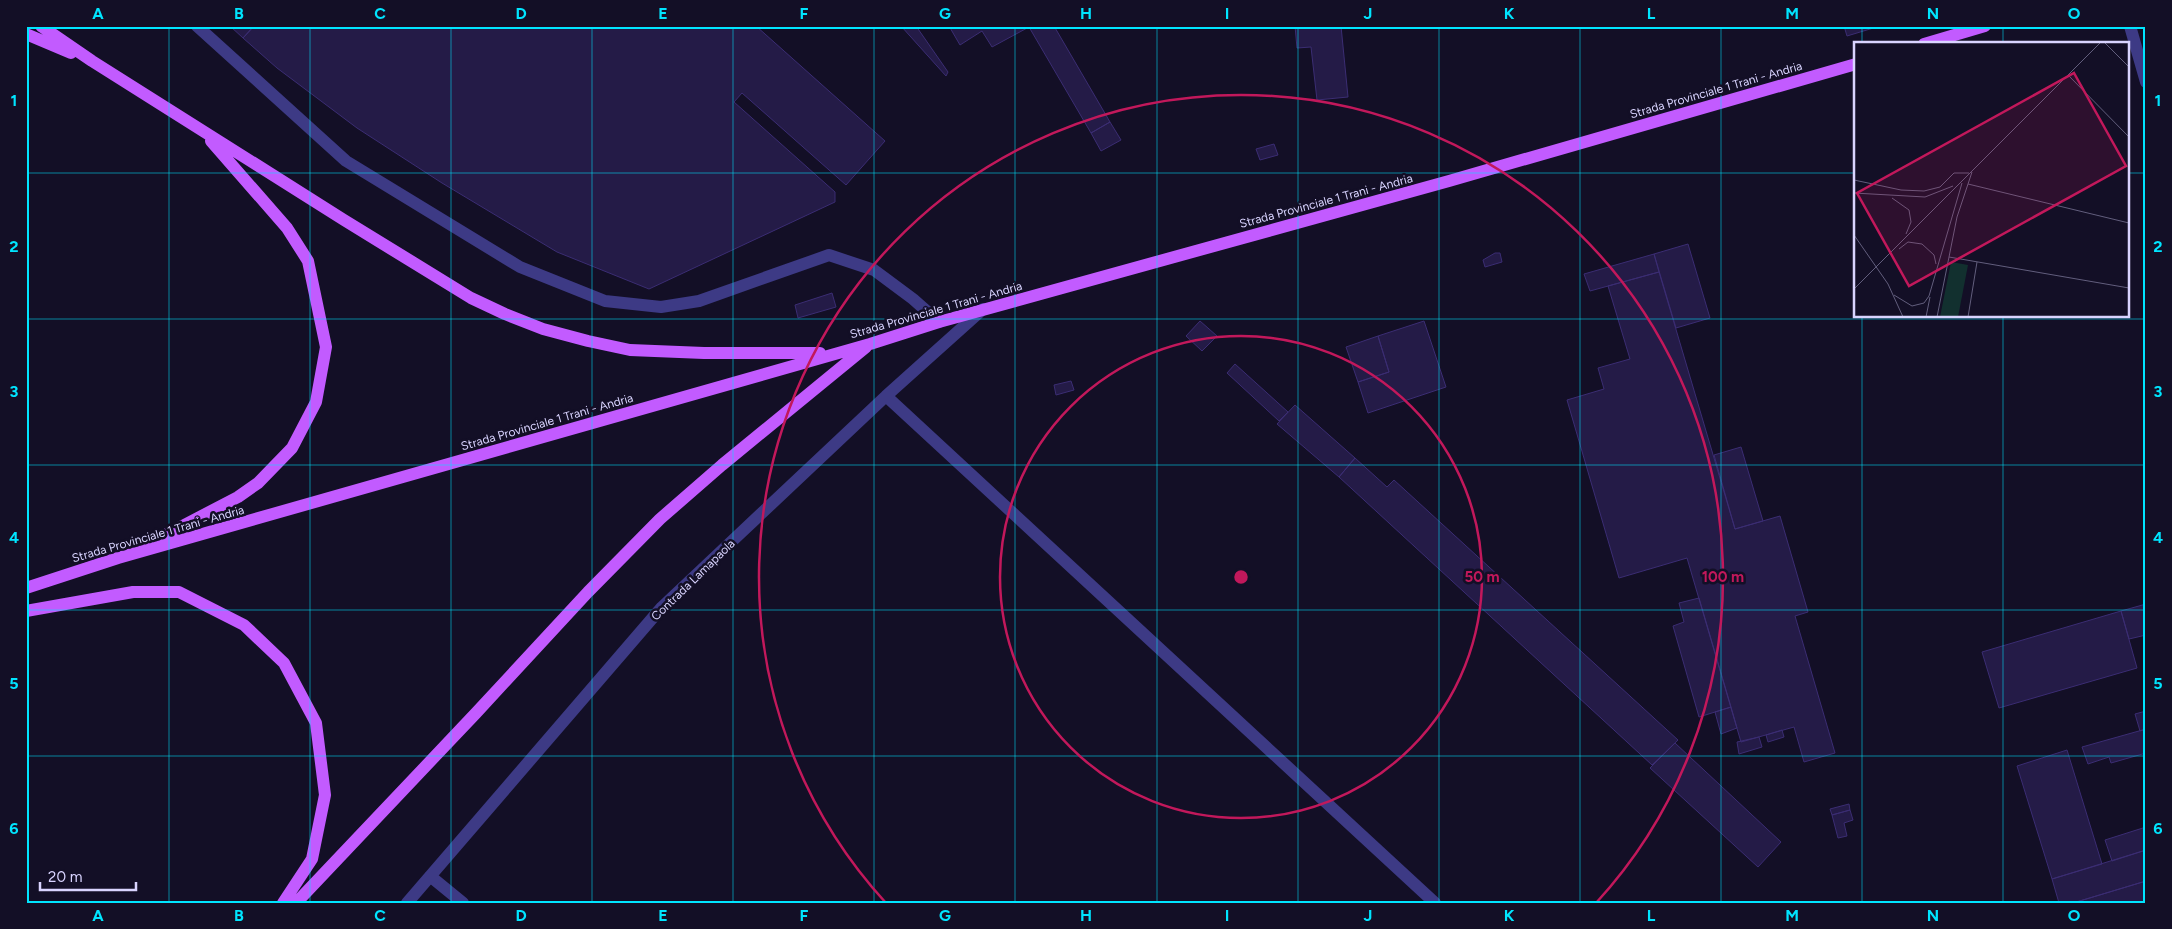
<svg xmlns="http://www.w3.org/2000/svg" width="2172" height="929" viewBox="0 0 2172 929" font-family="Figtree,sans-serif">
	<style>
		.building { fill: #241b47; stroke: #3b2d73 }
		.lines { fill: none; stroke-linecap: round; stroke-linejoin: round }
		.minor { stroke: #3d3a85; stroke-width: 12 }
		.major { stroke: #c25bff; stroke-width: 12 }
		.grid { fill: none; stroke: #00e5ff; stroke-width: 1; stroke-opacity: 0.55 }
		.ring { fill: none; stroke: #c2185b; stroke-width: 2.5 }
		.labels { text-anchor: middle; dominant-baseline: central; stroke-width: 5; stroke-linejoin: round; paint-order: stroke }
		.street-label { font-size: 12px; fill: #d9d4ff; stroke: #130f26 }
		.inset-road { fill: none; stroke: #625e7d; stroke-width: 1 }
		.view { fill: #c2185b; fill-opacity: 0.15; stroke: #c2185b; stroke-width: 2.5 }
		.inset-edge { fill: none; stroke: #d9d4ff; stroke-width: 2.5 }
		.centre { fill: #c2185b; stroke: #130f26; stroke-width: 2.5 }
		.ring-label { font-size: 15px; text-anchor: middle; font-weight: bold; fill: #c2185b; stroke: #130f26; stroke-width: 5; stroke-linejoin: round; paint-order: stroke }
		.neatline { fill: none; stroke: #00e5ff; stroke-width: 2 }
		.grid-label { font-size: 16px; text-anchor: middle; font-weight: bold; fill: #00e5ff }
	</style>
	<rect width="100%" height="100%" fill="#130f26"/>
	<path class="building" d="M230,26H254L243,38Z
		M254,26H756L885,141L846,185L742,93L734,102L835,192V202L649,289L557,252L442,183L357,128L277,68L243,38Z
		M901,26H916L948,72L946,76Z
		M949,26H1054L1110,122L1091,133L1029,27L992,47L982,31L960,45Z
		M1295,26H1341L1348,97L1317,100L1311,47L1297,48Z
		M1346,26H1361V28H1346Z
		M1844,26H1880L1847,36Z
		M1110,122L1121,140L1101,151L1091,133Z
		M1274,144L1278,155L1260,160L1256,149Z
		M1688,244L1710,318L1676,328L1654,254Z
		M1495,253H1500L1502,262L1485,267L1483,260Z
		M1654,254L1659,272L1590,291L1584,274Z
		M1659,272L1735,529L1780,516L1808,612L1795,616L1835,753L1804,762L1794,727L1741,742L1687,558L1619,578L1567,400L1604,389L1598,368L1630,359L1608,286Z
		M832,293L836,307L798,318L795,305Z
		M1200,321L1217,336L1202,351L1186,336Z
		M1424,321L1446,387L1368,413L1358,382L1389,372L1378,336Z
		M1378,336L1389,372L1358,382L1346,347Z
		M1235,364L1288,412L1279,421L1227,373Z
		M1071,381L1074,390L1056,395L1054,385Z
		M1295,405L1355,458L1339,477L1277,424Z
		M1741,447L1763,521L1735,529L1714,455Z
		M1355,458L1387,487L1394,480L1678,740L1652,765L1339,477Z
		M1699,598L1731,707L1699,717L1673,626L1684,622L1679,603Z
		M2146,604V635L2129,639L2121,611Z
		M2121,611L2137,668L1999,708L1982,652Z
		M1731,707L1737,728L1721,734L1715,712Z
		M2146,711V729L2140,731L2135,714Z
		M2146,729V753L2111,763L2109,757L2088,764L2082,747Z
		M1782,730L1784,737L1768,742L1766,735Z
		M1759,737L1762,747L1739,754L1737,742Z
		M1675,743L1781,842L1758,867L1650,768Z
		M2067,750L2102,864L2052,879L2017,766Z
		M1849,804L1850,810L1832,815L1830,809Z
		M1850,810L1853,820L1844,823L1847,836L1838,838L1832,815Z
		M2146,827V850L2112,861L2105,840Z
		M2146,850V881L2073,903H2059L2052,879Z
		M2146,881V903H2073Z"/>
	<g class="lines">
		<path class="minor" d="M197,26L346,161L520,267L605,301L661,307L699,301L829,255L874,270L913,299L939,322
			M2130,26L2146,82
			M886,396L1435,903
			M430,876L463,903
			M407,903L662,607L886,396L983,309"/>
		<path class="major" d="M41,26L92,61L344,220L471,298L505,314L543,329L588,341L630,350L704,353H820
			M26,34L71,53
			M1924,44L1985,26
			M148,544L238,497L258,483L292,448L316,402L326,347L308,261L287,228L211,141
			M26,588L118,558L870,344L939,322L1449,181L1856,64
			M26,611L133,592H179L244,625L284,663L316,723L325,795L312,859L283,903
			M296,903L476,713L588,592L660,519L722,465L866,347"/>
	</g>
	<path class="grid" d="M169,26V903M310,26V903M451,26V903M592,26V903M733,26V903M874,26V903M1015,26V903M1157,26V903M1298,26V903M1439,26V903M1580,26V903M1721,26V903M1862,26V44M2003,26V44M26,173H1856M2128,173H2146M1862,316V903M2003,316V903M26,319H2146M26,465H2146M26,610H2146M26,756H2146"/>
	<g class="ring">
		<circle cx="1241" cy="577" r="241"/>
		<path d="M886 903A482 482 0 1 1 1596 903"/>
	</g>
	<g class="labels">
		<g class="street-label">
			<text transform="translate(1716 90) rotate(-16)">Strada Provinciale 1 Trani - Andria</text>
			<text transform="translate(1326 201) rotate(-15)">Strada Provinciale 1 Trani - Andria</text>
			<text transform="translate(936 310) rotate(-16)">Strada Provinciale 1 Trani - Andria</text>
			<text transform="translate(547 422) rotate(-16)">Strada Provinciale 1 Trani - Andria</text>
			<text transform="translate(158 534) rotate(-16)">Strada Provinciale 1 Trani - Andria</text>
			<text transform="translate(693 580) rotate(-44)">Contrada Lamapaola</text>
		</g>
	</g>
	<g transform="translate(1854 42)">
		<rect width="275" height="275" fill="#130f26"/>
		<path d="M97,220L114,223L104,275H86Z" fill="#12302f"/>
		<path class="inset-road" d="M250,0L275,25M214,33L275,95M0,138L47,148L70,149L86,145L100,131H115M114,142L275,181M0,151L71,155L99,144M38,156L55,168L57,180L52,192M0,193L34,242L49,275M45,207L54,200L68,202L80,213L82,222M95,215L275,246M0,247L247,0M40,253L58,264L70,261L75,254L108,141M72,275L76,255M83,275L103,175L118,130M114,275L123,220"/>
		<path class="view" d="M220,31L272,124L55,244L3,151Z"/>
		<rect width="275" height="275" class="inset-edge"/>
	</g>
	<circle cx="1241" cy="577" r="8" class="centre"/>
	<g class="ring-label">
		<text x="1482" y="582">50 m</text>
		<text x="1723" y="582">100 m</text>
	</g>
	<rect width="2172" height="929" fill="none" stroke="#130f26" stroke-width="55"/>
	<path d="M40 882v8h96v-8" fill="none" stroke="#d9d4ff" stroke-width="2.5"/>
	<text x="48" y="882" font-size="15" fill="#d9d4ff" stroke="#130f26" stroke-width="4" paint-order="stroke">20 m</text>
	<rect x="28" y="28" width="2116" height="874" class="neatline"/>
	<g class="grid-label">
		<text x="98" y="19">A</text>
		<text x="239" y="19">B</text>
		<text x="380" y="19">C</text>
		<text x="521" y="19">D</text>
		<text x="663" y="19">E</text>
		<text x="804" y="19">F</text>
		<text x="945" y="19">G</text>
		<text x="1086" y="19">H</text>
		<text x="1227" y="19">I</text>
		<text x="1368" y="19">J</text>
		<text x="1509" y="19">K</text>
		<text x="1651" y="19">L</text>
		<text x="1792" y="19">M</text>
		<text x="1933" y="19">N</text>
		<text x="2074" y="19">O</text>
		<text x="14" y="106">1</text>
		<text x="2158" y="106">1</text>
		<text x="14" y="252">2</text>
		<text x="2158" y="252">2</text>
		<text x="14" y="397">3</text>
		<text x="2158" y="397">3</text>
		<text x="14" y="543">4</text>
		<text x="2158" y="543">4</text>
		<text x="14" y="689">5</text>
		<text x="2158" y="689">5</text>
		<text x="14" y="834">6</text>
		<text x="2158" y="834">6</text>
		<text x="98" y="921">A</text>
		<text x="239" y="921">B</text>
		<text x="380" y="921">C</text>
		<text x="521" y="921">D</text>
		<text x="663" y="921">E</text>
		<text x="804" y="921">F</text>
		<text x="945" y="921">G</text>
		<text x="1086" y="921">H</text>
		<text x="1227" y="921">I</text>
		<text x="1368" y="921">J</text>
		<text x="1509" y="921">K</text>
		<text x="1651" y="921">L</text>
		<text x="1792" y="921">M</text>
		<text x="1933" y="921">N</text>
		<text x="2074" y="921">O</text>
	</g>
</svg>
